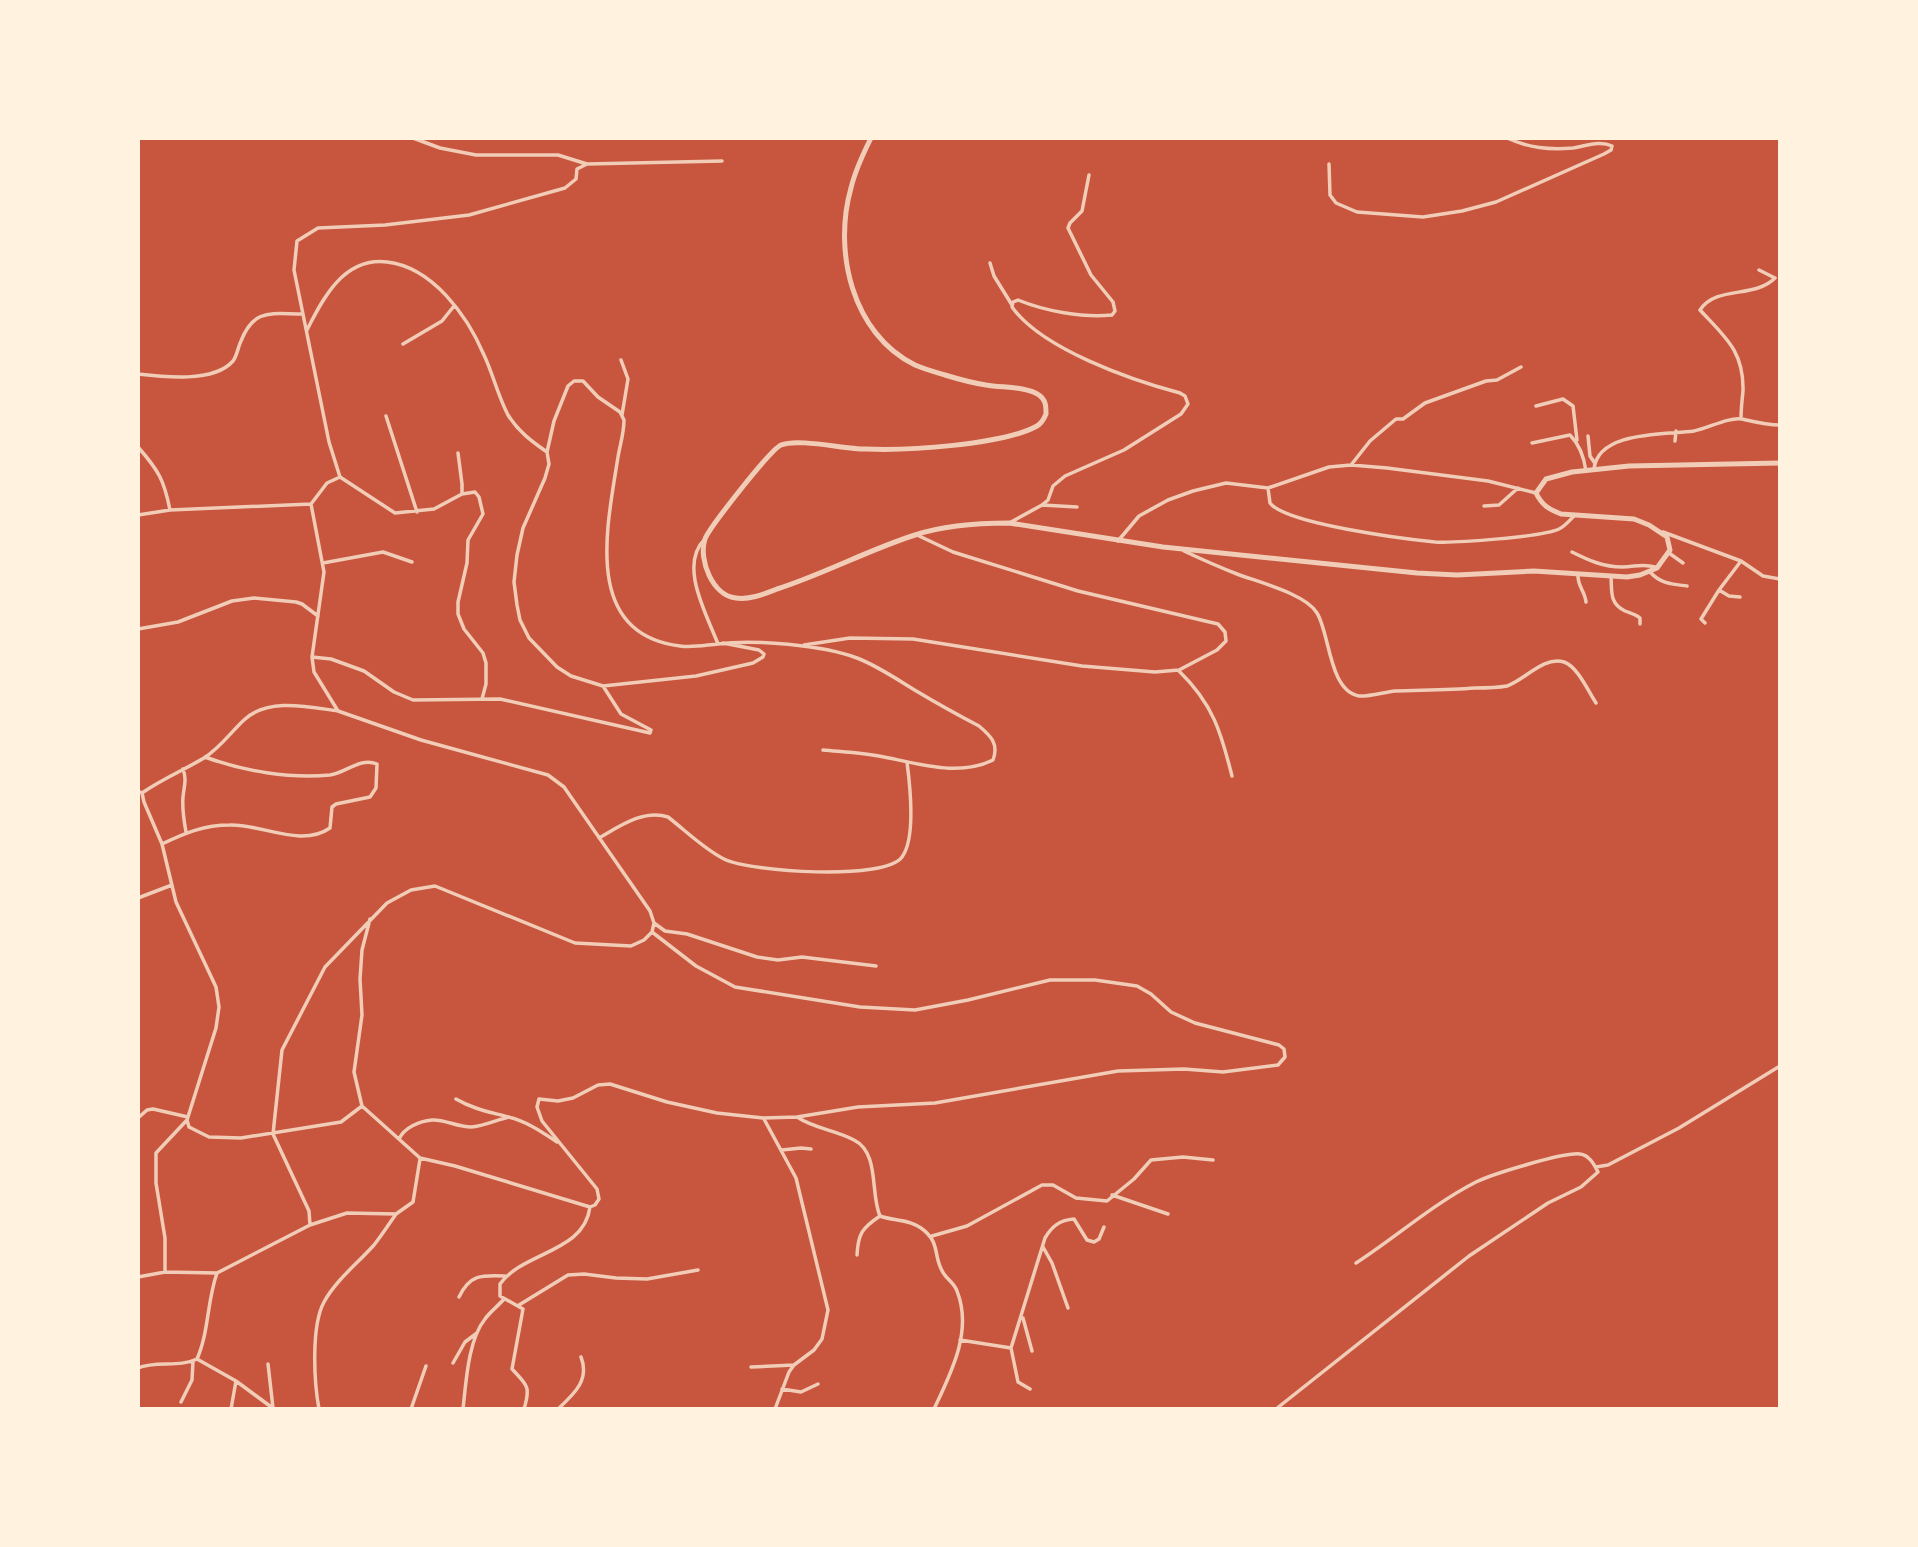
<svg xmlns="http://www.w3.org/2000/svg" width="1918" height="1547" viewBox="0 0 1918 1547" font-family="Georgia,serif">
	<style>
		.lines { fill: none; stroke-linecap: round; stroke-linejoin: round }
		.minor { stroke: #f1ccb7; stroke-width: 3.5 }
		.tertiary { stroke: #f1ccb7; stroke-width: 5 }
	</style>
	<rect width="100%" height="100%" fill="#c8553d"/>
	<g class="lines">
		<path class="minor" d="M413,138L440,148L476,155H558L587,164L722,161
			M1329,164L1330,195L1336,203L1357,212L1423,217L1462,211L1496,202L1604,154L1611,150L1612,146C1600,140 1586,146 1573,148C1549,150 1529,148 1507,138
			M990,263L994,276L1012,305
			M307,330C323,298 344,257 387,262C432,267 467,315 484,355C493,374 498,396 508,415C518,431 531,441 547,452
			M403,344L442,321L454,306
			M621,360L628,379L622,415
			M138,374C163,377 214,383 233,361C237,356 238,347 241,341C254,308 271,314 302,314
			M1536,406L1563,399L1573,406L1577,440
			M386,416L417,512
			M1741,419C1741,409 1742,400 1743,391C1744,351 1725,337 1700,310C1717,285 1754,299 1775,278L1759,270
			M1588,436L1590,456L1594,462
			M1675,441L1676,431
			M1532,443L1570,435C1580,445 1584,457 1586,471
			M138,447C159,471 164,480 170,510
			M458,453L462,484V494
			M1351,465L1370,441L1396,419H1403L1425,403L1486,381L1497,380L1521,367
			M1594,469C1598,430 1668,435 1694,431C1709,428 1728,417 1742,419C1755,422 1766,425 1780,425
			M340,477L395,513L434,509L462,494L475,492L479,497L483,514L468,540L467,563L458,602V614L464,629L483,653L486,663V684L482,699
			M1268,488L1270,503C1286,524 1405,539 1435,542C1456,543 1542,537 1559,529C1564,527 1570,520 1575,515
			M1042,505L1077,507
			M1484,506L1499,505L1518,488
			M138,515L170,510L311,504L327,483L340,477L329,442L294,270L297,241L318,228L385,225L469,215L565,188L576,179L577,169L587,164
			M1011,522L1042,505L1048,500L1053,486L1065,476L1124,450L1181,414L1188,404L1185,396L1180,393C1131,380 1042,349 1012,307L1013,302L1018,300C1045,311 1082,318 1112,315L1115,311L1113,302L1091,275L1068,228L1070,223L1082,211L1089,175
			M1663,532L1741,561L1763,576L1780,579
			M705,539C678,565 707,615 718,644
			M1118,541L1139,516L1168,500L1193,491L1226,483L1268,488L1329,467L1351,465L1387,468L1488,481L1536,493
			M1184,551C1201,559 1219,567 1237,574C1258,582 1306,594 1317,613C1330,634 1329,691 1359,696C1368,697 1385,692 1395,691C1422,690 1448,690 1475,688C1485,688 1496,688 1507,686C1525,680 1543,656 1564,662C1578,667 1588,691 1596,703
			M1572,552C1588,560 1603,567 1622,567C1635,567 1642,563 1655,567
			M1669,553L1683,563
			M323,563L383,552L412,562
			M1650,572C1661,584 1672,584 1687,586
			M1578,574C1577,586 1585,591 1586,602
			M1611,576C1612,591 1609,603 1625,611C1630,613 1635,614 1640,618V624
			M1740,597L1729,596L1719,590L1741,561
			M1705,623L1701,619L1719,590
			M138,629L178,622L232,601L254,598L296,602L302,604L318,616
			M723,643L759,650L764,654L763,657L753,663L696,676L603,686L571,676L557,667L529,638L520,620L517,605L514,582L517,555L523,528L545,478L549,464L547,452L554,421L568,386L574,381H583L598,397L620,412L624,420C624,433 620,445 618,457C607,527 582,634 680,646C692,648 706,645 718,644C753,639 823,645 857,658C878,666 898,680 918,692C938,704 958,715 979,726C991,736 999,744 993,760C958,777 921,764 884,757C865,753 844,752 823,750
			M804,645L850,638L913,639L1082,666L1155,672L1179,670L1217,650L1226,641L1225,632L1218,624L1078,591L953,552L917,535
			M312,657L331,659L364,671L394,692L413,700L500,699L650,733
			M1179,671C1213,704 1221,732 1232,776
			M603,686L621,714L651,730L650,733
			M183,769C187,780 184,786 183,797C182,809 184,821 186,832
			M138,791L142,793L144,802L162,844L176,902L216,987L219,1007L216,1028L187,1120L189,1127L209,1137L241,1138L341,1122L362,1106L420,1158L455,1166L590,1207L595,1205L599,1199L597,1189L542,1121L537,1107L539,1099L558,1101L573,1098L598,1085L610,1084L667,1102L717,1113L763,1118L797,1117L858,1107L935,1103L1118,1071L1184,1069L1223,1072L1278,1065L1285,1057L1284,1049L1279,1045L1195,1023L1171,1012L1151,994L1137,986L1095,980H1050L968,1000L915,1010L860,1007L735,987L696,966L652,932
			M142,793C162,779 184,770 204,758C220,748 231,732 244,720C268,697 309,707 338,711
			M599,838C620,826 644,809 668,817C686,831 704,849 724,859C750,872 885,881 902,857C916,838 910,785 907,762
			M162,844C185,833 204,825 230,825C262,824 301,848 330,828L332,807L336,804L370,797L376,788L377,764C360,757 346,773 330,775C290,779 243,771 205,757
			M138,898L172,885
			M654,923L665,931L687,934L757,957L778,960L802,957L876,966
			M456,1099C473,1109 490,1112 508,1117C526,1121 542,1132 557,1142
			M362,1106L354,1072L362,1015L360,979L362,950L370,919
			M797,1117C815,1129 836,1130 854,1140C880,1153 870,1194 880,1216C893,1221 909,1219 921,1228C942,1243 932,1257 944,1274C948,1280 954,1283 957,1291C973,1331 951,1373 934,1409
			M138,1118L147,1110L153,1109L188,1117
			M764,1119L796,1178L828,1310L822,1339L814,1350L794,1365L789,1372L775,1409
			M399,1139C404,1128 419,1121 432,1120C444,1119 457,1127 471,1127C484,1126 496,1120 509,1117
			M782,1150L801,1148L811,1149
			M1596,1167L1608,1165L1679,1128L1780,1066
			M1112,1195L1168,1214
			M310,1225L347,1213L396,1214L413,1202L420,1159
			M932,1236L967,1226L1042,1185H1053L1076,1198L1107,1201L1134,1179L1151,1160L1183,1157L1213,1160
			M1043,1247L1052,1263L1068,1308
			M857,1255C858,1234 862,1228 880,1216
			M165,1272V1238L156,1183V1153L187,1120
			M138,1277L165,1272L217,1273
			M459,1297C470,1274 482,1275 505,1276
			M519,1305L568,1275L584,1274L616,1278L647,1279L698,1270
			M1023,1318L1032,1351
			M960,1340L1011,1348L1045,1238C1052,1226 1060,1220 1074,1219L1087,1240L1094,1242L1099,1239L1104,1227
			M1011,1348L1018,1382L1030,1389
			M197,1359L236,1381L274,1409
			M453,1363L465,1342L477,1333
			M268,1364L273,1408
			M751,1367L794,1365
			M138,1368C156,1360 179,1368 197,1359C209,1332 207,1301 217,1273L310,1225L309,1211L273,1134L282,1050L325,967L387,903L411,890L435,886L575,943L631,946L644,940L652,932L654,923L650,911L564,787L548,775L421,740L338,711L314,672L312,657L324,572L311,504
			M782,1389L801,1392L818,1384
			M181,1402L192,1380L193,1361
			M231,1409L236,1381
			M319,1409C314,1382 311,1326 324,1302C336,1280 358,1263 374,1245C382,1235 389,1224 396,1214
			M411,1409L426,1366
			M463,1409C466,1383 468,1340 485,1319C490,1312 498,1306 504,1299
			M524,1409C531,1386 527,1385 512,1369L523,1309L500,1296V1284C524,1251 584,1253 590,1207
			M558,1409C574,1394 590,1380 581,1357
			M1276,1409L1469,1256L1548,1203L1581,1187L1598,1172C1594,1164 1589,1155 1580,1154C1564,1152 1492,1174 1476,1182C1433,1204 1396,1237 1356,1263"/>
		<path class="tertiary" d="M871,138C863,154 855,171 851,188C833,251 852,334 915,365C924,369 935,372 945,375C958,379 973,383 986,385C1003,388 1025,386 1039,395C1046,400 1046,406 1046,414C1044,419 1042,423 1037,426C1003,445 905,451 865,449C844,449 798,438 781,445C770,450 709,528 705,539C698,560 713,596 736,598C750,600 764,594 777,589C824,574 868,550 915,535C945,525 978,523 1009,523L1163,547L1417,573L1457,575L1534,571L1627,577L1640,575L1657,568L1670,550L1667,537L1649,525L1634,519L1561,514C1548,509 1542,505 1536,493L1546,479L1572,472L1629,466L1780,463"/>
	</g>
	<rect width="1918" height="1547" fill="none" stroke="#fff3e0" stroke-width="280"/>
</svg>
